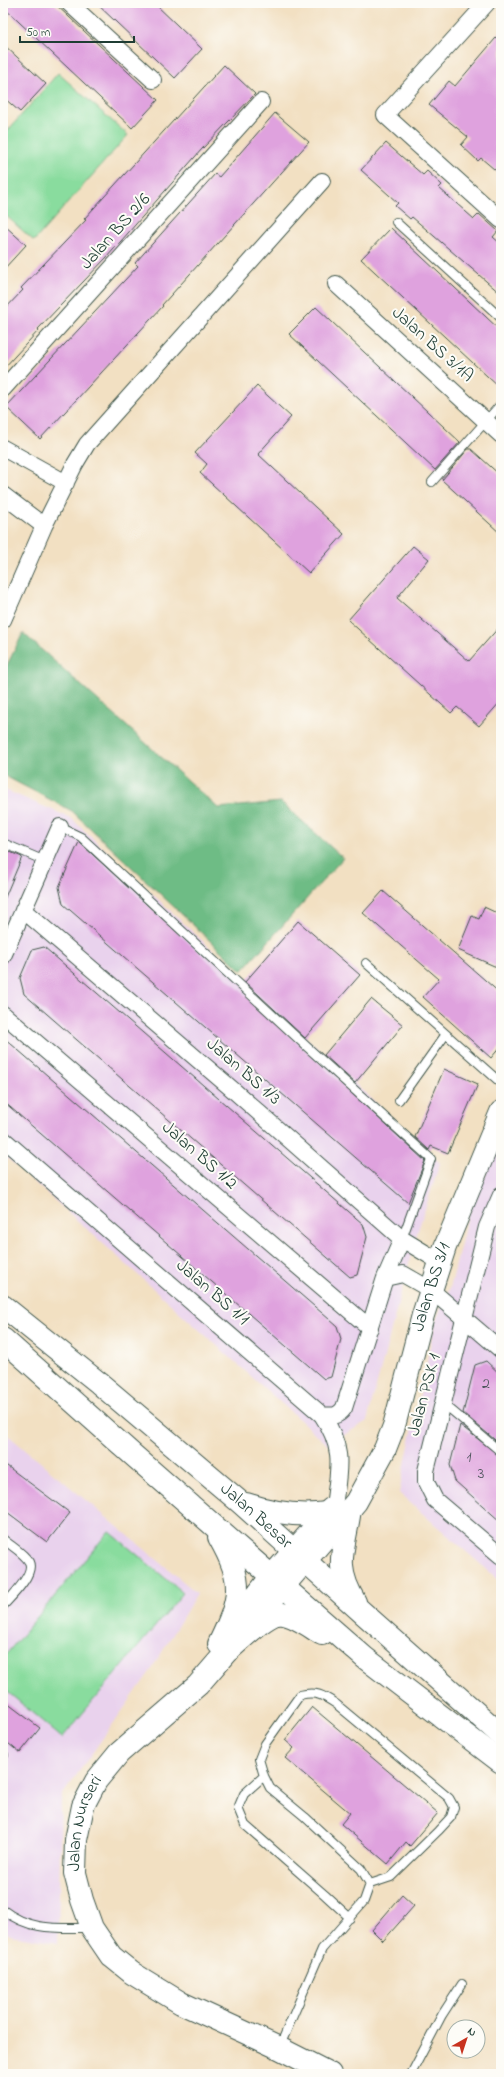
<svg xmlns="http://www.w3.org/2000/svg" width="504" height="2077" viewBox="0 0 504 2077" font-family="'Indie Flower',sans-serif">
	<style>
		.built { fill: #e9d2ed }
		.green { fill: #89dc9e; stroke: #548c69 }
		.forest { fill: #6ebc85; stroke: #467c5c }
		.building { fill: #dfa2de }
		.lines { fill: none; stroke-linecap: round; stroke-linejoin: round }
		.lane-casing { stroke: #3f5549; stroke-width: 10 }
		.street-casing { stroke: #3f5549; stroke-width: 18 }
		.secondary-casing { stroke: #3f5549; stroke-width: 24 }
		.primary-casing { stroke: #3f5549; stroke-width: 24 }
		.lane { stroke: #fff; stroke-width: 8 }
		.street { stroke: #fff; stroke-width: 16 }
		.secondary { stroke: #fff; stroke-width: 22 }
		.primary { stroke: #fff; stroke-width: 22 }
		.labels { text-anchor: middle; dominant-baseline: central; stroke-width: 4; stroke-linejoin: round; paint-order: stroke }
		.number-label { font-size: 16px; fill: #4f565e }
		.street-label { font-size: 18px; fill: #1f3d34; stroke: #fdfcf7 }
	</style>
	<rect width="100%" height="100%" fill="#fdfcf7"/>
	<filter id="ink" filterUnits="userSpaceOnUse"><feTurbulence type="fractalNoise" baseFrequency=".025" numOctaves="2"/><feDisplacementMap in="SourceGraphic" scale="8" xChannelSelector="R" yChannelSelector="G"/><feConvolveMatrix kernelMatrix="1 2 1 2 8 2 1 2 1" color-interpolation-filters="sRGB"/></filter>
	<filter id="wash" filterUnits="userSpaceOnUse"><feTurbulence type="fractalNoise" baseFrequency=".012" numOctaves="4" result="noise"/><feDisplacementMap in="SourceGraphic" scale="16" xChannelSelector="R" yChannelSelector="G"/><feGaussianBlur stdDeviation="0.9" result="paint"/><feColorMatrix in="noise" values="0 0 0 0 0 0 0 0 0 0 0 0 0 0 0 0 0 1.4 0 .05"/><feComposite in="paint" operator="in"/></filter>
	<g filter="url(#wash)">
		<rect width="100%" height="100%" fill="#f2e0c2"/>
		<path class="built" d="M3,789L71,818L440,1163L415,1240L367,1421L328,1445L3,1154Z
			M501,1139V1582L399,1493L435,1323L451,1285L468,1215Z
			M3,1431L197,1593L152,1669L61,1797L58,1943L10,1935L3,1930Z"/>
		<path class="green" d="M58,73L128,135L34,241L3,213V136Z
			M109,1531L183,1593L62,1738L3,1688V1658Z"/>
		<path class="forest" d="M23,633L218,808L281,802L343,858L242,971L72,811L3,775V673Z"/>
		<g id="blocks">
			<path class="building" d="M3,3H54L158,100L132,128L3,7Z
				M96,3H154L202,49L175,78Z
				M501,32V175L481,158L478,161L461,145L468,137L429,105L449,81L455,86Z
				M3,44L46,84L20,112L3,97Z
				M224,65L255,94L202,149L106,258L38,329L39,330L3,369V311L23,290L21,288L86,220L84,219Z
				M275,113L309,142L162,305L163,306L40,439L6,407L138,266L135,263L215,174L219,177Z
				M386,143L423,175L427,171L442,185L439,188L474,219L479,214L498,231L493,237L501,244V294L412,217L410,219L395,206L398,203L361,170Z
				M3,224L26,245L3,270Z
				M391,228L501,331V389L361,259Z
				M316,307L460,442L435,470L289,334Z
				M257,386L291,417L258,454L344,534L309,573L200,473L207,464L195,453Z
				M468,449H471L501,476V534L442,480Z
				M413,546L429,559L397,598L469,661L501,625V701L479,726L457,707L451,713L348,620Z
				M79,842L425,1161L408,1203L63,904L59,887Z
				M3,849L22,857L3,902Z
				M383,891L501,994V1046L491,1058L423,997L439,979L363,913Z
				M484,907L501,915V969L458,950L472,916L479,919Z
				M298,921L360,975L305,1038L245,982Z
				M44,947L363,1224L367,1237L357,1275L350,1277L24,994L20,978L32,950Z
				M371,999L403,1025L355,1083L324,1055Z
				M3,1037L337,1326L341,1339L331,1377L324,1379L3,1101Z
				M444,1069L478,1084L448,1153L431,1146L429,1150L415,1137Z
				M486,1361L501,1375V1445L463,1413L475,1365Z
				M460,1425L501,1457V1522L455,1481L450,1465Z
				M3,1463L70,1513L47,1542L3,1509Z
				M3,1700L40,1728L20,1753L3,1739Z
				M312,1707L438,1813L410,1846L406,1842L388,1864L341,1824L350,1813L285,1758L294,1748L285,1740Z
				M402,1895L414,1906L383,1941L372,1930Z"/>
		</g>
	</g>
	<g filter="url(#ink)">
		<use href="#blocks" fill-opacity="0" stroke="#3f5549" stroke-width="1"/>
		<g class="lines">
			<defs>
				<path id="lane" d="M396,222L501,318
					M432,482L501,404
					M60,827L81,837L306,1046L431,1159L402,1239
					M3,843L45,861
					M366,963L501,1083
					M399,1100L446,1034
					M444,1404L501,1452
					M3,1539C11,1546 24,1553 29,1562C35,1574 11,1597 3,1606
					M3,1754L4,1755
					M264,1776L244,1794L238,1808L245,1825L325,1895L350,1918
					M3,1910C30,1931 57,1928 90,1928
					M279,2048L322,1949L364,1901L370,1884L361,1869L305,1817L270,1788L264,1776L259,1759L265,1744L300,1695C316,1691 323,1695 336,1704L449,1798L454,1807L451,1817L438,1831L391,1877L370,1884
					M411,2074L442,2015L462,1984"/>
				<path id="street" d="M69,3L153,80
					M487,3L385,115L501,220
					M336,284L501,435
					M3,389L261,102
					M3,448L66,483
					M3,495L44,526
					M3,620L44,526L75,464L87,444L322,181
					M23,910L232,1089L402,1239L385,1278L344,1408C338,1417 332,1416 322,1415
					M3,956L60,827
					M3,1014L370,1328
					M3,1139L322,1415C345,1449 339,1468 334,1506
					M501,1195L487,1227L426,1471V1482L435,1500L501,1556
					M402,1239L440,1262
					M385,1278L403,1274L431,1290L501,1350"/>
				<g id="secondary">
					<path d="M240,1617L271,1577L331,1509"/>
					<path id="s1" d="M330,2074L279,2048L181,2003L132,1973L111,1956L92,1928L82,1900L75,1873L76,1840L83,1806L96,1781L119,1753L198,1685L356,1502L385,1449L394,1426L423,1315L445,1247L501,1112"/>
				</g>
				<g id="primary">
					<path id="s2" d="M3,1306L99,1383L241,1503L363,1613L501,1735"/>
					<path d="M3,1339L133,1455L365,1658L501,1762"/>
					<path d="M246,1504C273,1513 299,1517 327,1513"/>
					<path d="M350,1509C345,1549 332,1564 355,1602"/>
					<path d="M219,1537C245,1583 241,1598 219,1644"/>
					<path d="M229,1650C240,1641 269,1611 283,1614C296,1616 310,1627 322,1634"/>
				</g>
			</defs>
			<use href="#lane" class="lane-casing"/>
			<use href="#street" class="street-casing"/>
			<use href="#secondary" class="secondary-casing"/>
			<use href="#primary" class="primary-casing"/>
			<use href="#lane" class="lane"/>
			<use href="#street" class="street"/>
			<use href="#secondary" class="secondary"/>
			<use href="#primary" class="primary"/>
		</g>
	</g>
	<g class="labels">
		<g class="number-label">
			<text x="486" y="1384">2</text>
			<text x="469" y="1457">1</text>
			<text x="481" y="1474">3</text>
		</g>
		<g class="street-label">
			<text transform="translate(116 232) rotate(-48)">Jalan BS 2/6</text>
			<text transform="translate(432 345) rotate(42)">Jalan BS 3/1A</text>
			<text transform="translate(243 1072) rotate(41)">Jalan BS 1/3</text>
			<text transform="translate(199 1156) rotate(41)">Jalan BS 1/2</text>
			<text stroke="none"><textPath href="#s1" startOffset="1048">Jalan BS 3/1</textPath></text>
			<text transform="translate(212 1293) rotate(41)">Jalan BS 1/1</text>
			<text transform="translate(425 1395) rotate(-75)">Jalan PSK 1</text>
			<text stroke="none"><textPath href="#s2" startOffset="329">Jalan Besar</textPath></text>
			<text stroke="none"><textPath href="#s1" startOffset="392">Jalan Nurseri</textPath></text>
		</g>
	</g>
	<rect width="504" height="2077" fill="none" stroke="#fdfcf7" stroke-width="16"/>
	<g transform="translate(466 2039) rotate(39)"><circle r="19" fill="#fdfcf7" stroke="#a4b0a9"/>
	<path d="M0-3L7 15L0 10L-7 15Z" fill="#c8321e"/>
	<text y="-6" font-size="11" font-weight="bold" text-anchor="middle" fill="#1f3d34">N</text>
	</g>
	<path d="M20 36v6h114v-6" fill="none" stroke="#1f3d34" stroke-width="2"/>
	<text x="26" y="36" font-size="12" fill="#1f3d34" stroke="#fdfcf7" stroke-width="3" paint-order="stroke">50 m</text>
</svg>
